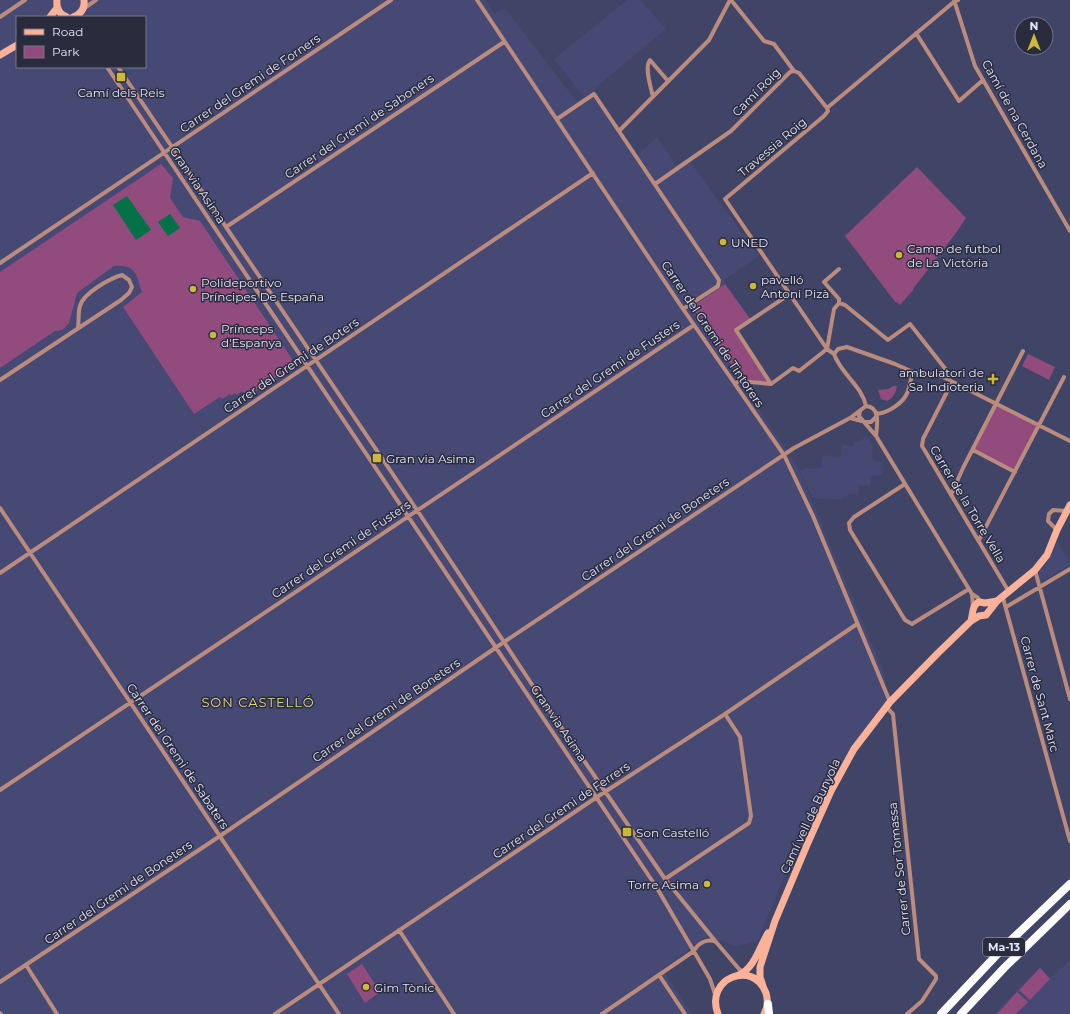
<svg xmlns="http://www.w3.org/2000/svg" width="1070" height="1014" viewBox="0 0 1070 1014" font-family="Montserrat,sans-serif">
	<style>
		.built { fill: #464974; fill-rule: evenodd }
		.green { fill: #914c7d }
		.water { fill: #027148 }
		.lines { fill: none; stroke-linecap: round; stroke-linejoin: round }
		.street { stroke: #bb8c7d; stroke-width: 4 }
		.secondary { stroke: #fbb299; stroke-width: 7 }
		.highway { stroke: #fff; stroke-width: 8 }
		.poi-dot { fill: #ceb837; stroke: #2a2c3d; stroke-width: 1.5 }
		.labels { text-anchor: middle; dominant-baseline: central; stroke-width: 3; stroke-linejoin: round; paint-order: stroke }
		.shield { fill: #2a2c3d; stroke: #abaec2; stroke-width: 1 }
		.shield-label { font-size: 11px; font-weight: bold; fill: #e2e5fb }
		.street-label { font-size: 12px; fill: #e2e5fb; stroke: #2a2c3d }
		.poi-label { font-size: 12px; fill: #e2e5fb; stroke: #2a2c3d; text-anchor: start }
		.neighbourhood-label { font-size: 13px; letter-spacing: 1px; fill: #e4d688; stroke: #2a2c3d }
	</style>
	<rect width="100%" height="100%" fill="#404467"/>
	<path class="built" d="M0,0H485L494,13L505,8L577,102L584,97L554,59L627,0H640L666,29L594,89L638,155L657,137L676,165L688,159L759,256L724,280L726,284L692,307L797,466L885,675L886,702L854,749L795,873L787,870L757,942L735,946L707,936L662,969L692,1014H0ZM17,17H145V67H17Z
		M866,436L873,446L872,456L874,460L883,463L882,475L871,476L870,486L859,485L858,495L848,494L847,497H842V500L812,497L800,471L806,468H821L823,455L841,457L842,445L854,446V441L859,442Z
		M1057,542L1070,563V565L1041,582L1038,572L1045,567Z
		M1070,960V1014H994L1040,967L1051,978Z"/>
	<path class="green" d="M161,164L173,178L170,198L183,217L200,221L292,359L291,368L247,397L242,391L237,395L235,393L231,396L230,394L222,399L220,397L194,414L123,307L142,292C136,277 138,264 114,266L77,293L69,323C64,329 62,331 55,331L0,368V272Z
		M917,167L966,218L956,233L913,289H914L900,305L897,302L896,303L845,236Z
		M725,284L751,320L736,330L771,384L742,381L692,307Z
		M1028,354L1055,367L1049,380L1022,366Z
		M894,386H897C896,393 893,398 887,401L881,399L878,390L888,389Z
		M996,404L1039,426L1015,472L973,450Z
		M362,964L380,992L365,1003L347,974Z
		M1040,968L1050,979L1030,1000L1019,990Z
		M1017,992L1028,1002L1016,1014H997Z"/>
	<path class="water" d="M127,196L151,230L136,240L113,205Z
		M170,214L180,228L168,236L158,222Z"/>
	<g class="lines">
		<path class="street" d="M477,0L683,309L784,455L813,516L890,702
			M731,0L764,41L774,44L794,71
			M954,0L975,66L1070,231
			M83,9L96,0
			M0,17L25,0
			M916,33L959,101L983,80
			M107,67L657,888L710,979L715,994
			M118,67L417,510L533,686L665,879L716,942L739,969L745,973
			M653,97C651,88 644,67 650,60L668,81
			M827,108L828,111L824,116L725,199L827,349L834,354
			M557,119L594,94L719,280L718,286L683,309
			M619,131L709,40L730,0
			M655,184L731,131L790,72L794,71L799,73L827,108L955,1L958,0
			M226,227L504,42
			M0,263L391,0
			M839,269L824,282L839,299V303
			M913,372L932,374L943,377L1070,441
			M0,380L121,300L129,293L132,287L129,280L122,275C111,278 83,293 80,306C78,312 79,321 78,328
			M952,382L923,439L922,446L1009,592
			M735,384L739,381L771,384L793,368L799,371L827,349L834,309L839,303L845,305L888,340L910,324L947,371L943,377
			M771,384L736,330L790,294
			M866,406C862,386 841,374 834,354L838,349L847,347L895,364L913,372C911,378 910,385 908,391C904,403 888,413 876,414
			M860,411L859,416L864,422H871L876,417
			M850,418L862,421
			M864,422L876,436L972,594L977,597L981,602
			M973,450L1015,472
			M905,484L854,517L849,523L850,530L905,620L912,624L969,589
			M951,495L963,468L1023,351
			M0,508L339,1014
			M1057,530L1048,521L1049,514L1053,510L1067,511
			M979,540L1064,377
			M1035,570L1070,699
			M0,573L593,173
			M972,594L973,608
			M1003,598L1070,841
			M1006,607L1070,569
			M886,707L893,714L919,959L936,976V979L922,1001L907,1014
			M0,790L694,325
			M665,879L749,823L751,816L740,737L725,714
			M399,930L454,1014
			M26,965L57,1014
			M659,975L685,1014
			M0,982L220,836L504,642L794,448L850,418L866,406C881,407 877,426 876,436
			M0,1013L1,1014
			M275,1014L597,797L725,714L857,624
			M602,1014L694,951C698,943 707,938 716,942"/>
		<path class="secondary" d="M57,0C56,8 59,14 67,17
			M50,17L57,8
			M73,17C81,14 85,8 84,0
			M0,55L17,45
			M971,621C973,613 972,605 979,602L985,603L997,601
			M739,975C755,967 759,948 768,933
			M764,989L760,977V967L775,921L807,845L831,791L854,749L890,702L938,653L971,621L979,616L986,615L997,601L1035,570L1047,555L1057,530L1070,505
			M718,1014C704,978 754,959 766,993C768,1000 768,1007 764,1014"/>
		<path class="highway" d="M768,1004L769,1014
			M941,1014L1006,945L1070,884
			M961,1014L1005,967L1070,904"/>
	</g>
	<g class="poi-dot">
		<rect x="116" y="72" width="10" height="10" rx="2"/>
		<circle cx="723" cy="242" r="4"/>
		<circle cx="899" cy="255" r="4"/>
		<circle cx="753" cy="286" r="4"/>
		<circle cx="193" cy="289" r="4"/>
		<circle cx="213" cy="335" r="4"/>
		<path d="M991 373h4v4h4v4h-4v4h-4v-4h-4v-4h4z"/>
		<rect x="372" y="453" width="10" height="10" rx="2"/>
		<rect x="622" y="827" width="10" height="10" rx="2"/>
		<circle cx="707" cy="884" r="4"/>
		<circle cx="366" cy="987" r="4"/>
	</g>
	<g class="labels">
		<rect class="shield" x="983" y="938" width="42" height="18" rx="3"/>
		<g class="shield-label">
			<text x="1004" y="947">Ma-13</text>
		</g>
		<g class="street-label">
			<text transform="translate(250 83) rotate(-34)">Carrer del Gremi de Forners</text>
			<text transform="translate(756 92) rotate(-45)">Camí Roig</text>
			<text transform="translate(1015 114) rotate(61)">Camí de na Cerdana</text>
			<text transform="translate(359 126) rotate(-34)">Carrer del Gremi de Saboners</text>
			<text transform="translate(772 147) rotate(-40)">Travessia Roig</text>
			<text transform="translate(198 185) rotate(56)">Gran via Asima</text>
			<text transform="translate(713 334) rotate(56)">Carrer del Gremi de Tintorers</text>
			<text transform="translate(291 365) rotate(-34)">Carrer del Gremi de Boters</text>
			<text transform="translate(610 369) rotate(-34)">Carrer del Gremi de Fusters</text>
			<text transform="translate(968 504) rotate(59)">Carrer de la Torre Vella</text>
			<text transform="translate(655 529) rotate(-34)">Carrer del Gremi de Boneters</text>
			<text transform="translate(341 549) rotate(-34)">Carrer del Gremi de Fusters</text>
			<text transform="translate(1040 694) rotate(75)">Carrer de Sant Marc</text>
			<text transform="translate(386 710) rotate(-34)">Carrer del Gremi de Boneters</text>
			<text transform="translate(559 723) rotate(56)">Gran via Asima</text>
			<text transform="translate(178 756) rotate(56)">Carrer del Gremi de Sabaters</text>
			<text transform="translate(561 810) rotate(-34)">Carrer del Gremi de Ferrers</text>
			<text transform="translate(810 816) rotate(-65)">Camí vell de Bunyola</text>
			<text transform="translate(899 869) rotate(-96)">Carrer de Sor Tomassa</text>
			<text transform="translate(118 892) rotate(-34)">Carrer del Gremi de Boneters</text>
		</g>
		<g class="poi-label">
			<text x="121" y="92" text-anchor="middle">Camí dels Reis</text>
			<text x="731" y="242">UNED</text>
			<text x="907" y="248">Camp de futbol<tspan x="907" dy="14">de La Victòria</tspan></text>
			<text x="761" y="279">pavelló<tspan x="761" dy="14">Antoni Pizà</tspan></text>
			<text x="201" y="282">Polideportivo<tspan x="201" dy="14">Príncipes De España</tspan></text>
			<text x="221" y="328">Prínceps<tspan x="221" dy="14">d'Espanya</tspan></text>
			<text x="984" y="372" text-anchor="end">ambulatori de<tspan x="984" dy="14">Sa Indioteria</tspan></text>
			<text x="386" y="458">Gran via Asima</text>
			<text x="636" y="832">Son Castelló</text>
			<text x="699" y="884" text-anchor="end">Torre Asima</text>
			<text x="374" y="987">Gim Tònic</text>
		</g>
		<g class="neighbourhood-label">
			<text x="258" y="702">SON CASTELLÓ</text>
		</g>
	</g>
	<rect x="16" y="16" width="130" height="52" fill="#2a2c3d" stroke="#747689"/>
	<rect x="24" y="29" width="20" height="6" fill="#fbb299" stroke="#747689"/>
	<text x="52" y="36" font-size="12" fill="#e2e5fb">Road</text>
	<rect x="24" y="46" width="20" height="12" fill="#914c7d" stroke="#747689"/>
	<text x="52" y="56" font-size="12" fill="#e2e5fb">Park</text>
	<g transform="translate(1034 36)"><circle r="19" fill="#2a2c3d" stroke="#747689"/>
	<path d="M0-3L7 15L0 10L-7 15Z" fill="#ceb837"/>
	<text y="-6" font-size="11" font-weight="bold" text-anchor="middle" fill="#e2e5fb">N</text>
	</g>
</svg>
